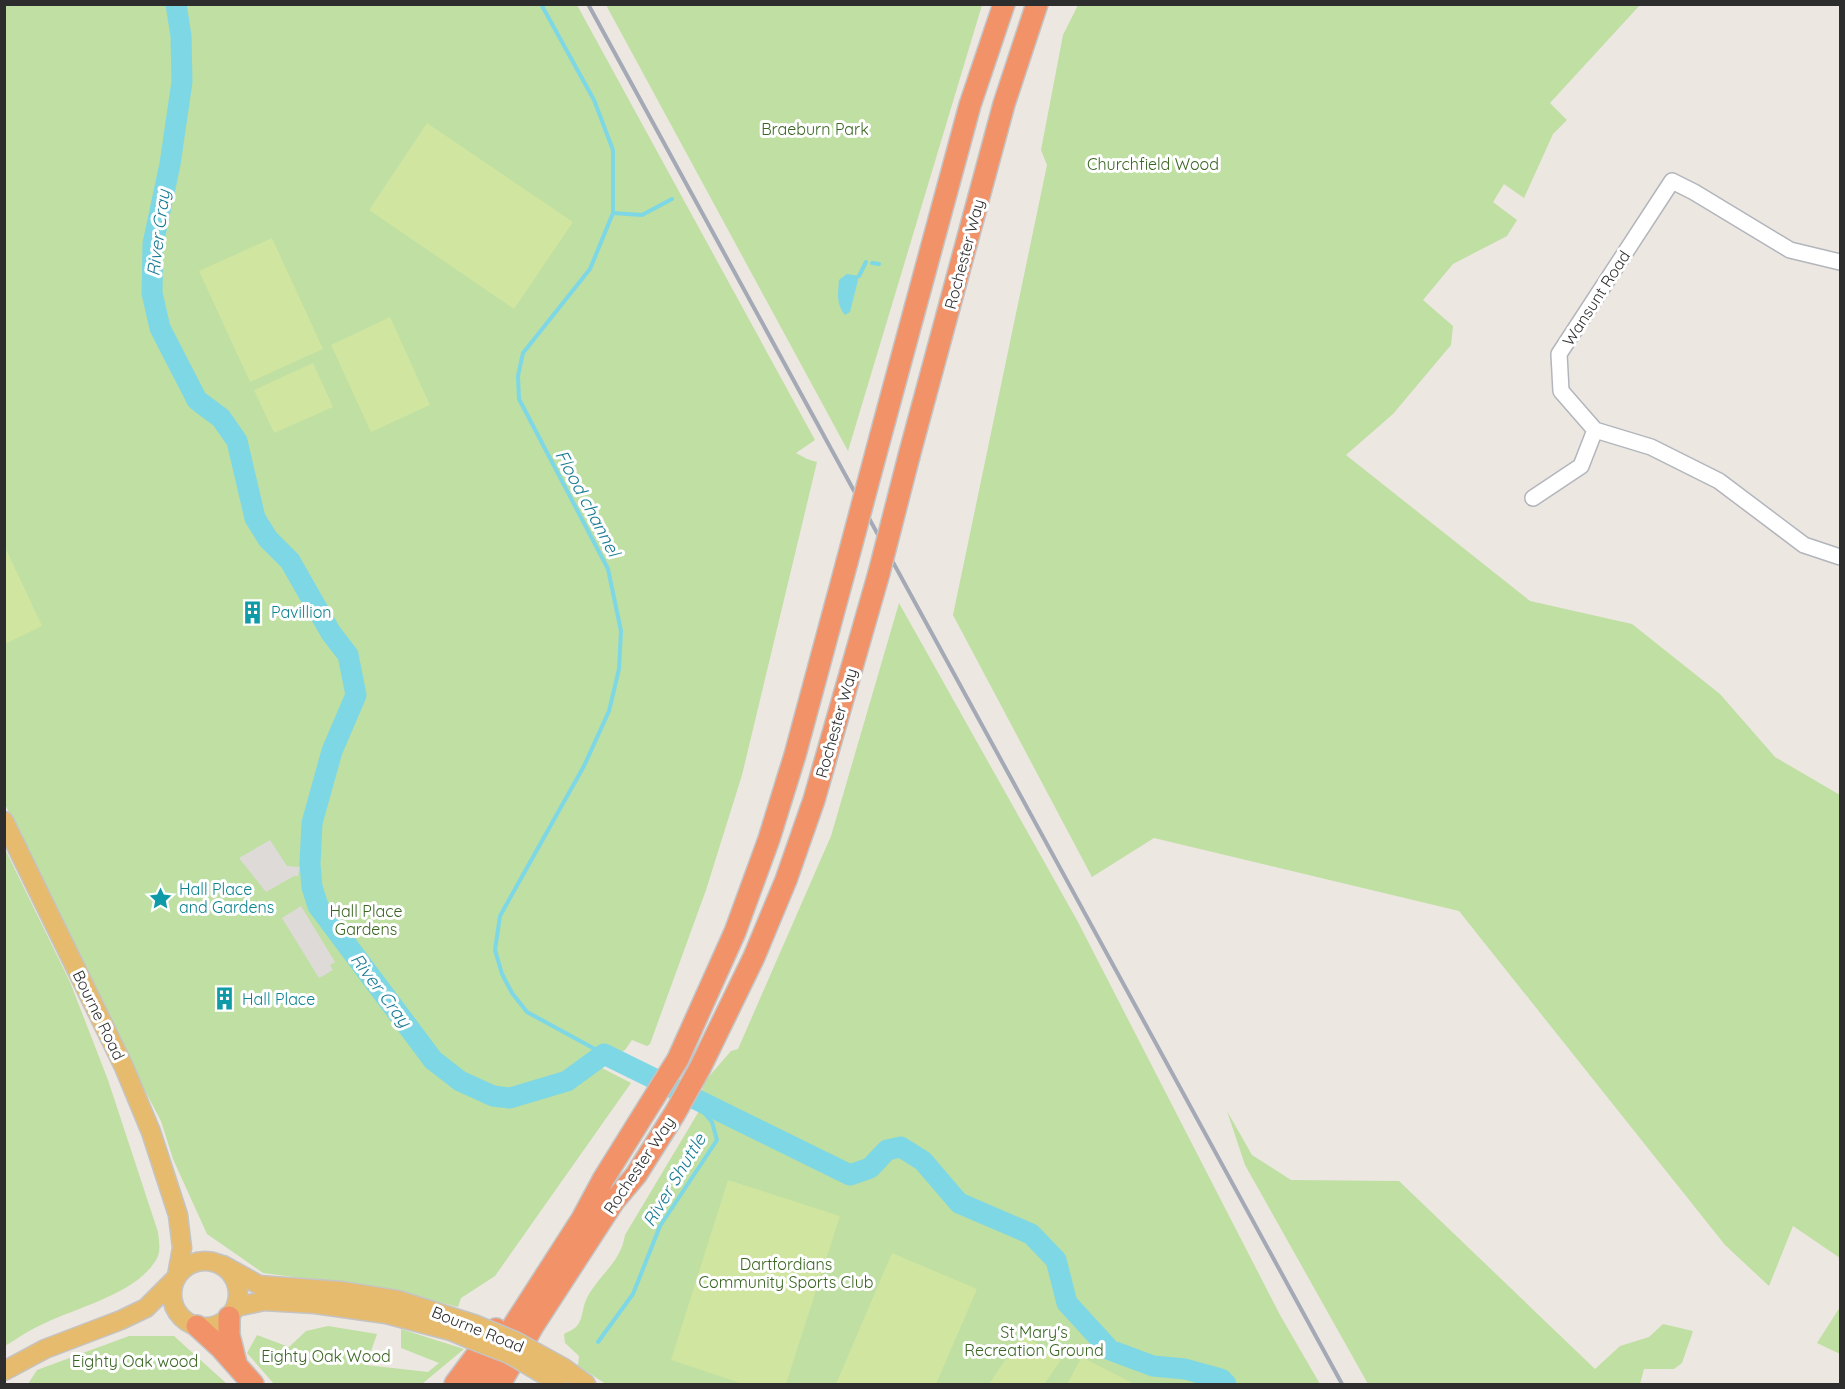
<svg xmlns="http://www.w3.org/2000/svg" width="1845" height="1389" viewBox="0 0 1845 1389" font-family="Quicksand,sans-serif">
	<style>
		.green { fill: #bfdfa3 }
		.pitch { fill: #d0e5a0 }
		.plaza { fill: #dedad8 }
		.water { fill: #7ed7e5 }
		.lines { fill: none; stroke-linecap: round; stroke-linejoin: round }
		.stream { stroke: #7ed7e5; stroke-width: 4 }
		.river { stroke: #7ed7e5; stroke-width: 21 }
		.minor-casing { stroke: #b2b5bc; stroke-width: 18 }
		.major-casing { stroke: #c4c4c4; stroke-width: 21 }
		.highway-casing { stroke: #c4c4c4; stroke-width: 24 }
		.minor { stroke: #fff; stroke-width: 15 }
		.major { stroke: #e6bb6e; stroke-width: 18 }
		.highway { stroke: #f19269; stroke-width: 21 }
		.rail { stroke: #a4a9b6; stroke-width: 4 }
		.major-bridge-casing { stroke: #c4c4c4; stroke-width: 21; stroke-linecap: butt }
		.highway-bridge-casing { stroke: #c4c4c4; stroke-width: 24; stroke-linecap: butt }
		.major-bridge { stroke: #e6bb6e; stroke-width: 18 }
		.highway-bridge { stroke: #f19269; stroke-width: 21 }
		.labels { text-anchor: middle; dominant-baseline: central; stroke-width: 6; stroke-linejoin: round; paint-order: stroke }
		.park-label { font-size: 16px; fill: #396622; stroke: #fff }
		.street-label { font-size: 16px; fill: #2d2d2d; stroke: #fff }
		.culture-label { font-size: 16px; fill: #0d838f; stroke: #fff; text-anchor: start }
		.water-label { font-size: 18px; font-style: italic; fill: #197b95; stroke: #fff }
	</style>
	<rect width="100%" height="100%" fill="#ede7e1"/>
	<path class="green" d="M5,5H577L815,440L796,453L807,459L817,462L742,775L706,890L650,1044L647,1046L632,1040L625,1050L600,1067L631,1083L495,1276L461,1298L458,1307L387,1289L263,1273L207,1234L173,1159L161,1121L85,977L5,804Z
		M606,5H982L848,451Z
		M1078,5H1640L1550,103L1567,120L1553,134L1524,198L1504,184L1493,202L1517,220L1507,236L1453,264L1423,300L1453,326L1451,345L1393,414L1346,455L1530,601L1632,624L1720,694L1775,757L1840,795V1258L1793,1226L1769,1286L1725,1245L1459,911L1154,838L1092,877L953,615L1047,165L1041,150L1063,35Z
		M899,603L1078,922L1280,1315L1320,1384H606L578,1366L579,1356L565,1343L564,1334C567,1332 573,1330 576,1327C583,1320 582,1309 586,1300C597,1276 621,1263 625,1235L705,1101L701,1094L705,1081L731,1051L738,1049L831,836Z
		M4,847L70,982L108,1080L158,1232C159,1243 162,1253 154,1263C133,1294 79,1307 45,1323C31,1329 18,1338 5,1346Z
		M1227,1111L1252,1155L1291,1180L1399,1181L1595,1369L1620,1346L1649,1337L1663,1324L1693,1331L1682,1363L1674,1369H1644L1640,1384H1368L1245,1165Z
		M1840,1307V1354L1817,1343Z
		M328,1326L377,1334L366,1365L428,1372L439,1363L401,1348V1329L464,1349L422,1384H274L247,1353L257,1335L289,1347L306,1331Z
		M129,1336H174L227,1384H28L37,1370Z"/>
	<path class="pitch" d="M427,123L573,222L514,309L369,210Z
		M272,238L323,349L250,382L199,271Z
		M390,317L430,405L371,432L331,345Z
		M313,363L333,407L274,433L254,390Z
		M5,547L42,626L5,644H4Z
		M728,1180L840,1216L786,1384H743L671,1360Z
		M892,1253L977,1289L936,1384H836Z
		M1023,1334L1061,1360L1044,1384H989Z
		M1082,1357L1134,1384H1067Z"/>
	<path class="plaza" d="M270,840L287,866L300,867L298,876H294L266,892L239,858Z
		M301,906L335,962L330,965L333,970L319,978L282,918Z"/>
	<path class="water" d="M847,274L859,276L850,312L845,315C836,304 838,294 839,280Z"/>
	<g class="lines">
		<path class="stream" d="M541,4L594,100L613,150V213L590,269L523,353L518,376L519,399L608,569L621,631L619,669L609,711L584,766L500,916L495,950L502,974L512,993L527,1012L604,1054
			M613,213L642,215L672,199
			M872,263L879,264
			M859,276L866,262
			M598,1342L633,1294L660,1226L717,1140L712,1122L691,1098"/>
		<path class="river" d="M176,4L181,36L182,82L170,164L153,244L152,293L160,328L197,400L221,418L237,441L255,518L268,539L290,561L331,633L348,655L356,695L332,751L312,823L310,864L312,887L318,906L433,1060L460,1081L493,1096L510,1098L567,1081L604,1054L850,1175L870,1168L887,1150L901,1147L923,1161L959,1203L1031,1234L1056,1260L1067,1303L1110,1350L1153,1366L1185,1369L1221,1379L1226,1384"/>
		<defs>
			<path id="minor" d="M1840,262L1790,250L1694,192L1672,181L1559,354L1561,391L1595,430L1651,447L1719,481L1804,545L1840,557
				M1533,498L1581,466L1595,430"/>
			<path id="major" d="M4,821L124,1067L151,1132L178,1215L182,1248L177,1276
				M172 1294a33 33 0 1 1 66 0a33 33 0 1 1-66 0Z
				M223,1265L259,1285L341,1291L398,1300L474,1324
				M236,1307L264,1301L315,1304L386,1314L451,1331L470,1339
				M564,1368L586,1384
				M4,1371L45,1349L121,1320L146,1308L174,1280"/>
			<path id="highway" d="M880,438L970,105L1004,4
				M909,456L1004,104L1037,4
				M229,1317V1335L236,1363
				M197,1326L221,1348L253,1384
				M455,1384L496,1329
				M476,1384L582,1219L604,1178L678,1059L735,932L769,839L795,755L847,562
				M500,1384L533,1326L614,1201L636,1175L675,1113L700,1068L754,957L786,880L814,800L879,573"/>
		</defs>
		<use href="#minor" class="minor-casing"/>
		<use href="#major" class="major-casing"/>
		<use href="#highway" class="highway-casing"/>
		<use href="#minor" class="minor"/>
		<use href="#major" class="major"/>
		<use href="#highway" class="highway"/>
		<path class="rail" d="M588,4L1342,1384"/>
		<defs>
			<path id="major-bridge" d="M474,1324L515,1341L564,1368
				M470,1339L509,1354L558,1383"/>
			<path id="highway-bridge" d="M847,562L880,438
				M879,573L909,456"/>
		</defs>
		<use href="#major-bridge" class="major-bridge-casing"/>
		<use href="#highway-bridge" class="highway-bridge-casing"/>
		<use href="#major-bridge" class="major-bridge"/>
		<use href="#highway-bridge" class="highway-bridge"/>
	</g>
	<defs>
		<symbol id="building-bare" viewBox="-9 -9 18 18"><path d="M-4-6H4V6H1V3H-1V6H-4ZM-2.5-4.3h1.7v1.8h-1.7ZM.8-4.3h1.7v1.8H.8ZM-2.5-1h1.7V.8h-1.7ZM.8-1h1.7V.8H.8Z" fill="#0f9aa8" stroke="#fff" stroke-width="2.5" paint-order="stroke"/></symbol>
		<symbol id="sight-bare" viewBox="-9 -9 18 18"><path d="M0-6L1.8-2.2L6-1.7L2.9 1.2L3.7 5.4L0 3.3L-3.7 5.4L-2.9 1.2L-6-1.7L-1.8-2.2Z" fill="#0f9aa8" stroke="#fff" stroke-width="2.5" paint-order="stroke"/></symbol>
	</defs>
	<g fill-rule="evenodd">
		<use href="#building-bare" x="236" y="596" width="33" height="33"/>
		<use href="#sight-bare" x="144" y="882" width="33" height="33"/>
		<use href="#building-bare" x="208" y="982" width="33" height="33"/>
	</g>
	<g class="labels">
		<g class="park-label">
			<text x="815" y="129">Braeburn Park</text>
			<text x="1153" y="164">Churchfield Wood</text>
			<text x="366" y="911">Hall Place<tspan x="366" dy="18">Gardens</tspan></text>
			<text x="786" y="1264">Dartfordians<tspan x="786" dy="18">Community Sports Club</tspan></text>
			<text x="1034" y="1332">St Mary's<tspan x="1034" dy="18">Recreation Ground</tspan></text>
			<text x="326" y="1356">Eighty Oak Wood</text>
			<text x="135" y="1361">Eighty Oak wood</text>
		</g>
		<g class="street-label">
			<text transform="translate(964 254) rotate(-75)">Rochester Way</text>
			<text transform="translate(1596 298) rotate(-57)">Wansunt Road</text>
			<text transform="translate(836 723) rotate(-74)">Rochester Way</text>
			<text transform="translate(99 1015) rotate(64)">Bourne Road</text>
			<text transform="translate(639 1165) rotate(-56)">Rochester Way</text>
			<text transform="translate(478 1329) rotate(22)">Bourne Road</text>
		</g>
		<g class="culture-label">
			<text x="271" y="612">Pavillion</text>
			<text x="179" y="889">Hall Place<tspan x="179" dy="18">and Gardens</tspan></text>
			<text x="242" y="999">Hall Place</text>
		</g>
		<g class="water-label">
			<text transform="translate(158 233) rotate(-83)">River Cray</text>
			<text transform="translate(588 503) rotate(62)">Flood channel</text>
			<text transform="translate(381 990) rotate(53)">River Cray</text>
			<text transform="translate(674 1180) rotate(-59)">River Shuttle</text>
		</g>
	</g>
	<rect width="1845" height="1389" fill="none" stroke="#2d2d2d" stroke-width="12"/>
</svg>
